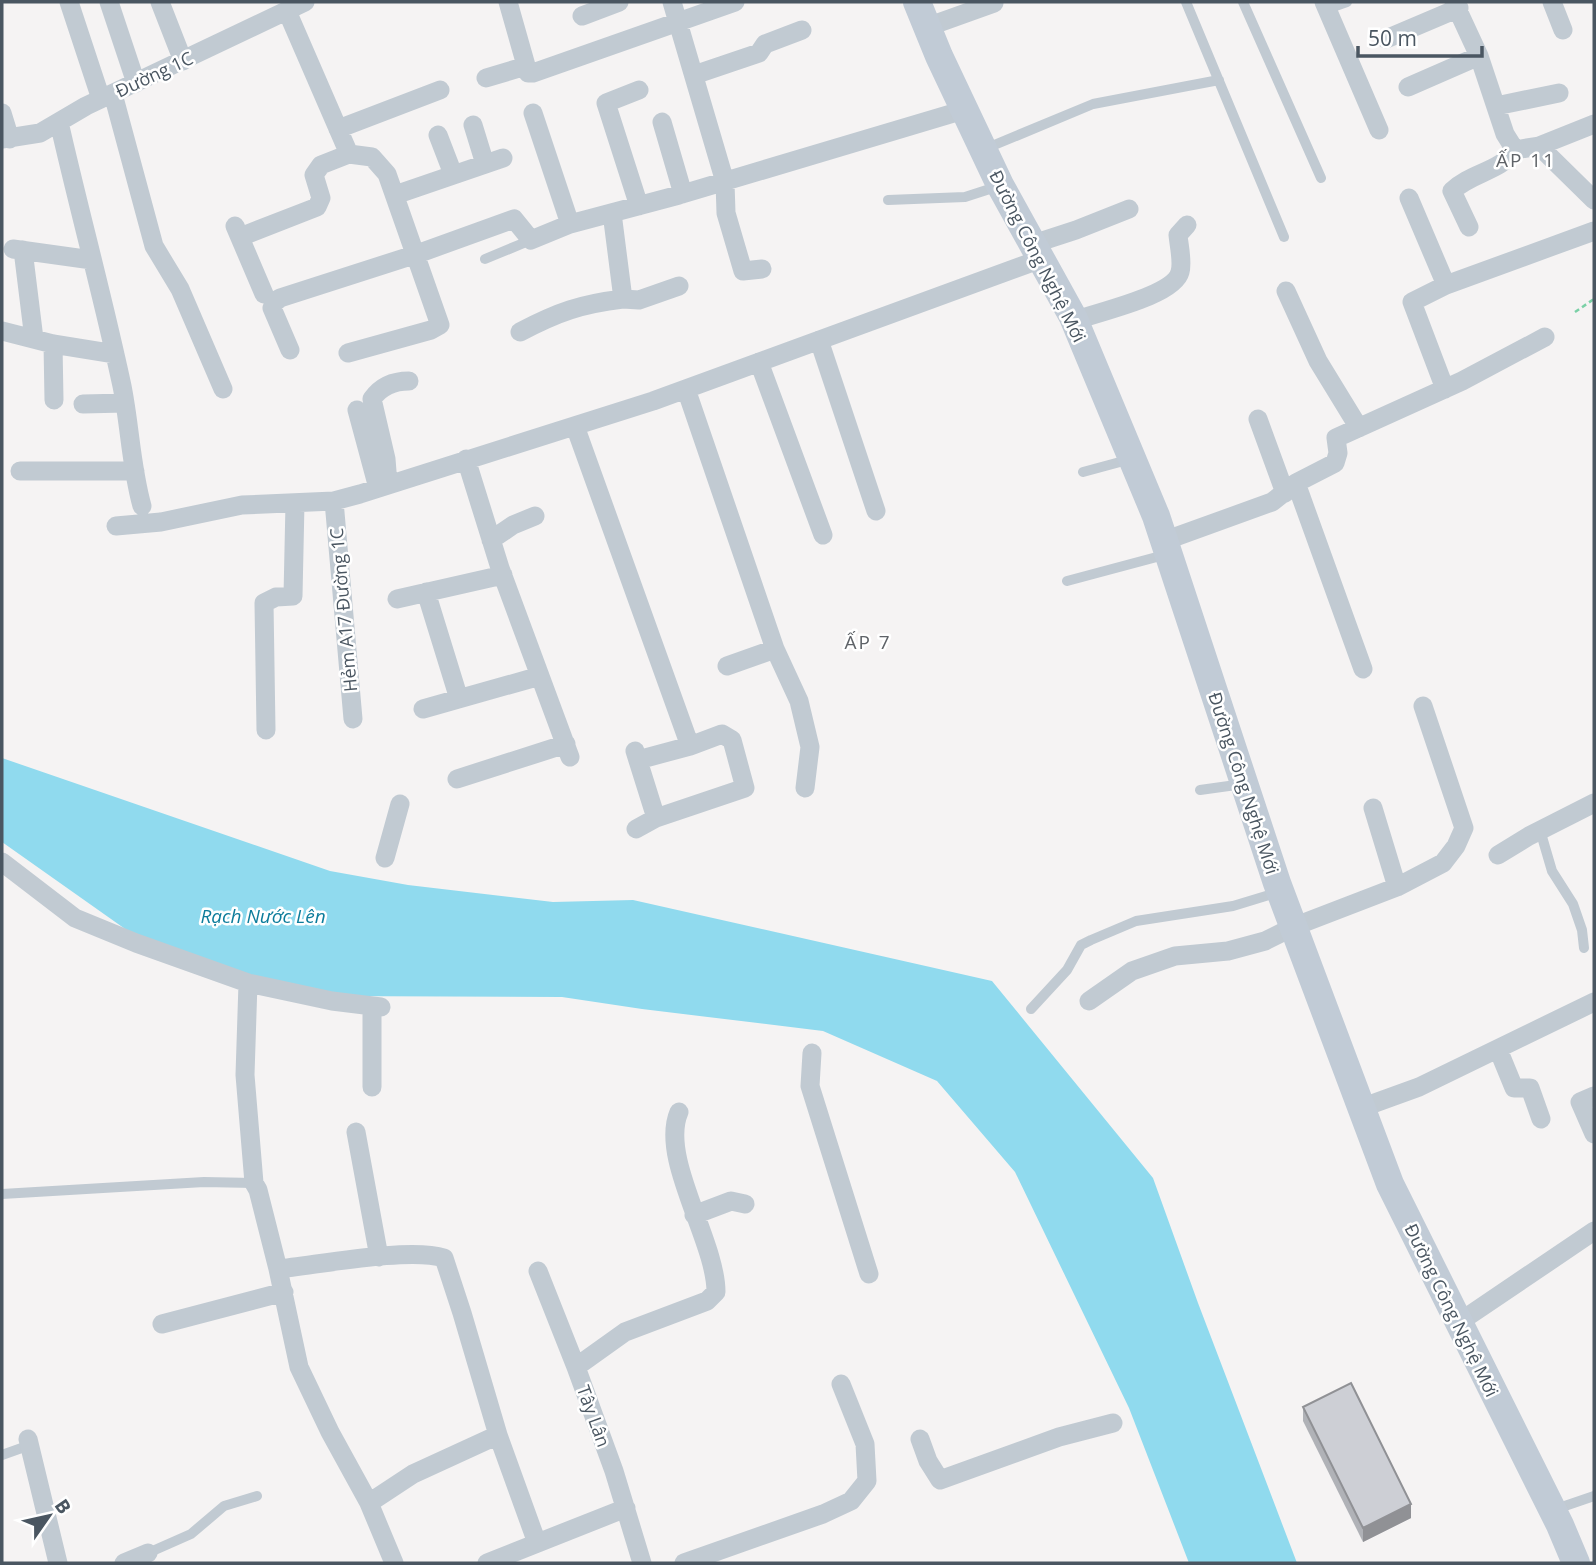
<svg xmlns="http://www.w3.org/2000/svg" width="1596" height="1565" viewBox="0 0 1596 1565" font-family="'Open Sans',sans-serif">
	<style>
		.water { fill: #90daee }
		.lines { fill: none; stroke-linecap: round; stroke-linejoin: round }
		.path { stroke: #7ad0a6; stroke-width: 2.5; stroke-dasharray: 5 3.5; stroke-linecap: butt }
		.lane { stroke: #c1cad2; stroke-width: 10 }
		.street { stroke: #c1cad2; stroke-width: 19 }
		.secondary { stroke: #c1cbd6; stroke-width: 28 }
		.wall { fill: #b0b2b7 }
		.shaded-wall { fill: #909195 }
		.building { fill: #cdcfd5; stroke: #909195; stroke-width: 2 }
		.labels { text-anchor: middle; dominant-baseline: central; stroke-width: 5; stroke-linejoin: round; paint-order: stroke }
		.street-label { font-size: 18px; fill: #4a5661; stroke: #fff }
		.neighbourhood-label { font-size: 19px; letter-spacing: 2px; fill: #5f6368; stroke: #fff }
		.water-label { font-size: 19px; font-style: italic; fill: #0c7c9b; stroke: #fff }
	</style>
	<rect width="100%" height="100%" fill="#f5f3f3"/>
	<path class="water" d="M2,758L330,871L408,885L553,902L633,900L992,981L1153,1178L1198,1303L1297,1563H1189L1129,1408L1015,1172L937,1081L823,1031L642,1009L562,997L326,996L242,977L128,931L2,842Z"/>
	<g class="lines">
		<path class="path" d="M1575,312L1594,299"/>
		<path class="lane" d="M1186,2L1284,237
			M1243,2L1321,178
			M1327,9L1347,2
			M987,148L1093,104L1219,80
			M888,200L965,197L999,186
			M485,259L531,240
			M1083,472L1131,459
			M1067,581L1168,554
			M1200,790L1243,784
			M1540,830L1552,871L1573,904L1582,930L1584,948
			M1031,1009L1067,970L1081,945L1091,940L1136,921L1233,906L1279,892
			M2,1194L204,1182L254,1183
			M2,1455L30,1445
			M1556,1509L1594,1496
			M148,1553L191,1534L224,1506L257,1496"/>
		<path class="street" d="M69,2L101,99
			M109,2L136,83
			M160,2L183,61
			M508,2L527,69L528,73H533L735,2
			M672,2L725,182L726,213L743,271L762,269
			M1324,2L1379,130
			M1454,2L1479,56L1505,134L1515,150
			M1552,2L1563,30
			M287,11L349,154L372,157L387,174L440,325L431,330L348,353
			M582,16L619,2
			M927,27L994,3
			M1386,39L1459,8
			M694,75L759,53L765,44L802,30
			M486,78L526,66
			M1408,87L1479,56
			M113,94L154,246L180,289L223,389
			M1496,106L1559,93
			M2,113L10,139
			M533,113L570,224
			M59,122C79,210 103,297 122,386C130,426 131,467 142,506
			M662,122L683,194
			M473,125L485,164
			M338,129L440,90
			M438,135L453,174
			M2,139L40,133L86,106L305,2
			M1539,146L1594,200
			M395,195L503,158
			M1409,198L1446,285
			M639,206L606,103L639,90
			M235,226L264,294
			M1469,227L1452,191C1472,172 1500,172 1515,150L1539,146L1594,124
			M240,237L317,207L321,198L314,175L321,165L349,154
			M1033,244L1076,230L1129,209
			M13,249L92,260
			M23,250L34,339
			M1286,291L1318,361L1359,428
			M623,299L639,300L679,286
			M1074,321C1097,312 1174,296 1180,272C1183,262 1179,246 1178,235L1187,225
			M2,331L53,344L115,354
			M520,332C558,312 581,304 623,299L612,213
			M819,340L876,511
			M53,344L54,400
			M290,350L272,308L275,302L280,298L417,254L514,219L531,240L570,224L679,195L964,110
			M759,362L823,535
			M686,389L775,649L799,701L810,747L805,788
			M1445,389L1412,302L1446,285L1594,231
			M83,404L125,403
			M357,410L378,488
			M1258,419L1285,493
			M575,426L690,746
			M466,459L500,568L570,757
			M20,471H135
			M1296,483L1363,669
			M388,484L386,459L372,399C381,386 393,381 409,381
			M334,501L353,719
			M116,526L161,522L242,505L334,501L360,494L653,401L1041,259
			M491,540L513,525L535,516
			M1164,541L1272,502L1296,483L1335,463L1338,453L1336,438L1462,381L1545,337
			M426,592L459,699
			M397,599L503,575
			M727,666L775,649
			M423,709L540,676
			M266,730L264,603L276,597L293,596L295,503
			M635,751L656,818
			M457,779L566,744
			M1373,808L1397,887
			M636,829L656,818L745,788L732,740L722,734L690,746L638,760
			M1498,855L1529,836L1594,803
			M385,858L400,804
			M2,862L75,918L136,943L248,983L332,1001L381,1007
			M248,983L245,1075L254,1183L258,1190L278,1269L299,1367L330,1432L369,1503
			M1089,1001L1132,971L1175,956L1228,951L1265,941L1293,927L1397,887L1443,863L1456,846L1464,828L1423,706
			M372,1006V1087
			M1498,1049L1514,1088H1530L1541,1119
			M812,1053L810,1086L869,1274
			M1594,1096L1580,1102L1594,1134
			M1361,1108L1419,1087L1594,1002
			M356,1132L379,1257
			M694,1215L731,1201L745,1204
			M278,1269C318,1265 409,1247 444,1258L462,1313L498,1435L413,1474L369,1503L394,1563
			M538,1271L576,1367L614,1471L642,1563
			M1458,1323L1594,1231
			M162,1324L284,1292
			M576,1367L625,1332L707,1301L716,1292C716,1241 659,1158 679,1112
			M498,1435L537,1543
			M28,1439L58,1563
			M920,1439L928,1461L940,1480L1059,1437L1113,1423
			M124,1563L148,1553
			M487,1563L626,1508
			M684,1563L823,1514L851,1501L867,1481L865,1444L841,1384"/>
		<path class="secondary" d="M917,2L939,56L1000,185L1073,317L1156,516L1277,883L1390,1184L1560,1525L1576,1563"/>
	</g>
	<path class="wall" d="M1303,1407L1411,1518L1363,1542L1303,1421Z"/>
	<path class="shaded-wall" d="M1411,1504V1518L1363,1542V1528Z"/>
	<path class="building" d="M1351,1383L1411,1504L1363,1528L1303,1407Z"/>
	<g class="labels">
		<g class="street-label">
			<text transform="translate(154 74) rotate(-25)">Đường 1C</text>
			<text transform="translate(1038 256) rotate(63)">Đường Công Nghệ Mới</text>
			<text transform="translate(343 610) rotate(-95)">Hẻm A17 Đường 1C</text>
			<text transform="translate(1244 783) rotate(72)">Đường Công Nghệ Mới</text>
			<text transform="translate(1452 1310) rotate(64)">Đường Công Nghệ Mới</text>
			<text transform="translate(594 1416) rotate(70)">Tây Lân</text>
		</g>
		<g class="neighbourhood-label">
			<text x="1526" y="160">ẤP 11</text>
			<text x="868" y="642">ẤP 7</text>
		</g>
		<g class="water-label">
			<text x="263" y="916">Rạch Nước Lên</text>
		</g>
	</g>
	<rect width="1596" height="1565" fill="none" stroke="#4a5661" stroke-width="7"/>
	<g transform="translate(49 1516) rotate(56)" stroke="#ffffff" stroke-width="5" paint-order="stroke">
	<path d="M0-5L12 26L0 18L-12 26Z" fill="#4a5661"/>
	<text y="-10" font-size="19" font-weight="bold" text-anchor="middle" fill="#4a5661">B</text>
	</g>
	<path d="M1358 46v10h124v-10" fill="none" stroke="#4a5661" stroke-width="3.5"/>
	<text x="1368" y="46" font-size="21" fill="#4a5661" stroke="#ffffff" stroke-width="5" paint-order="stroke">50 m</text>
</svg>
